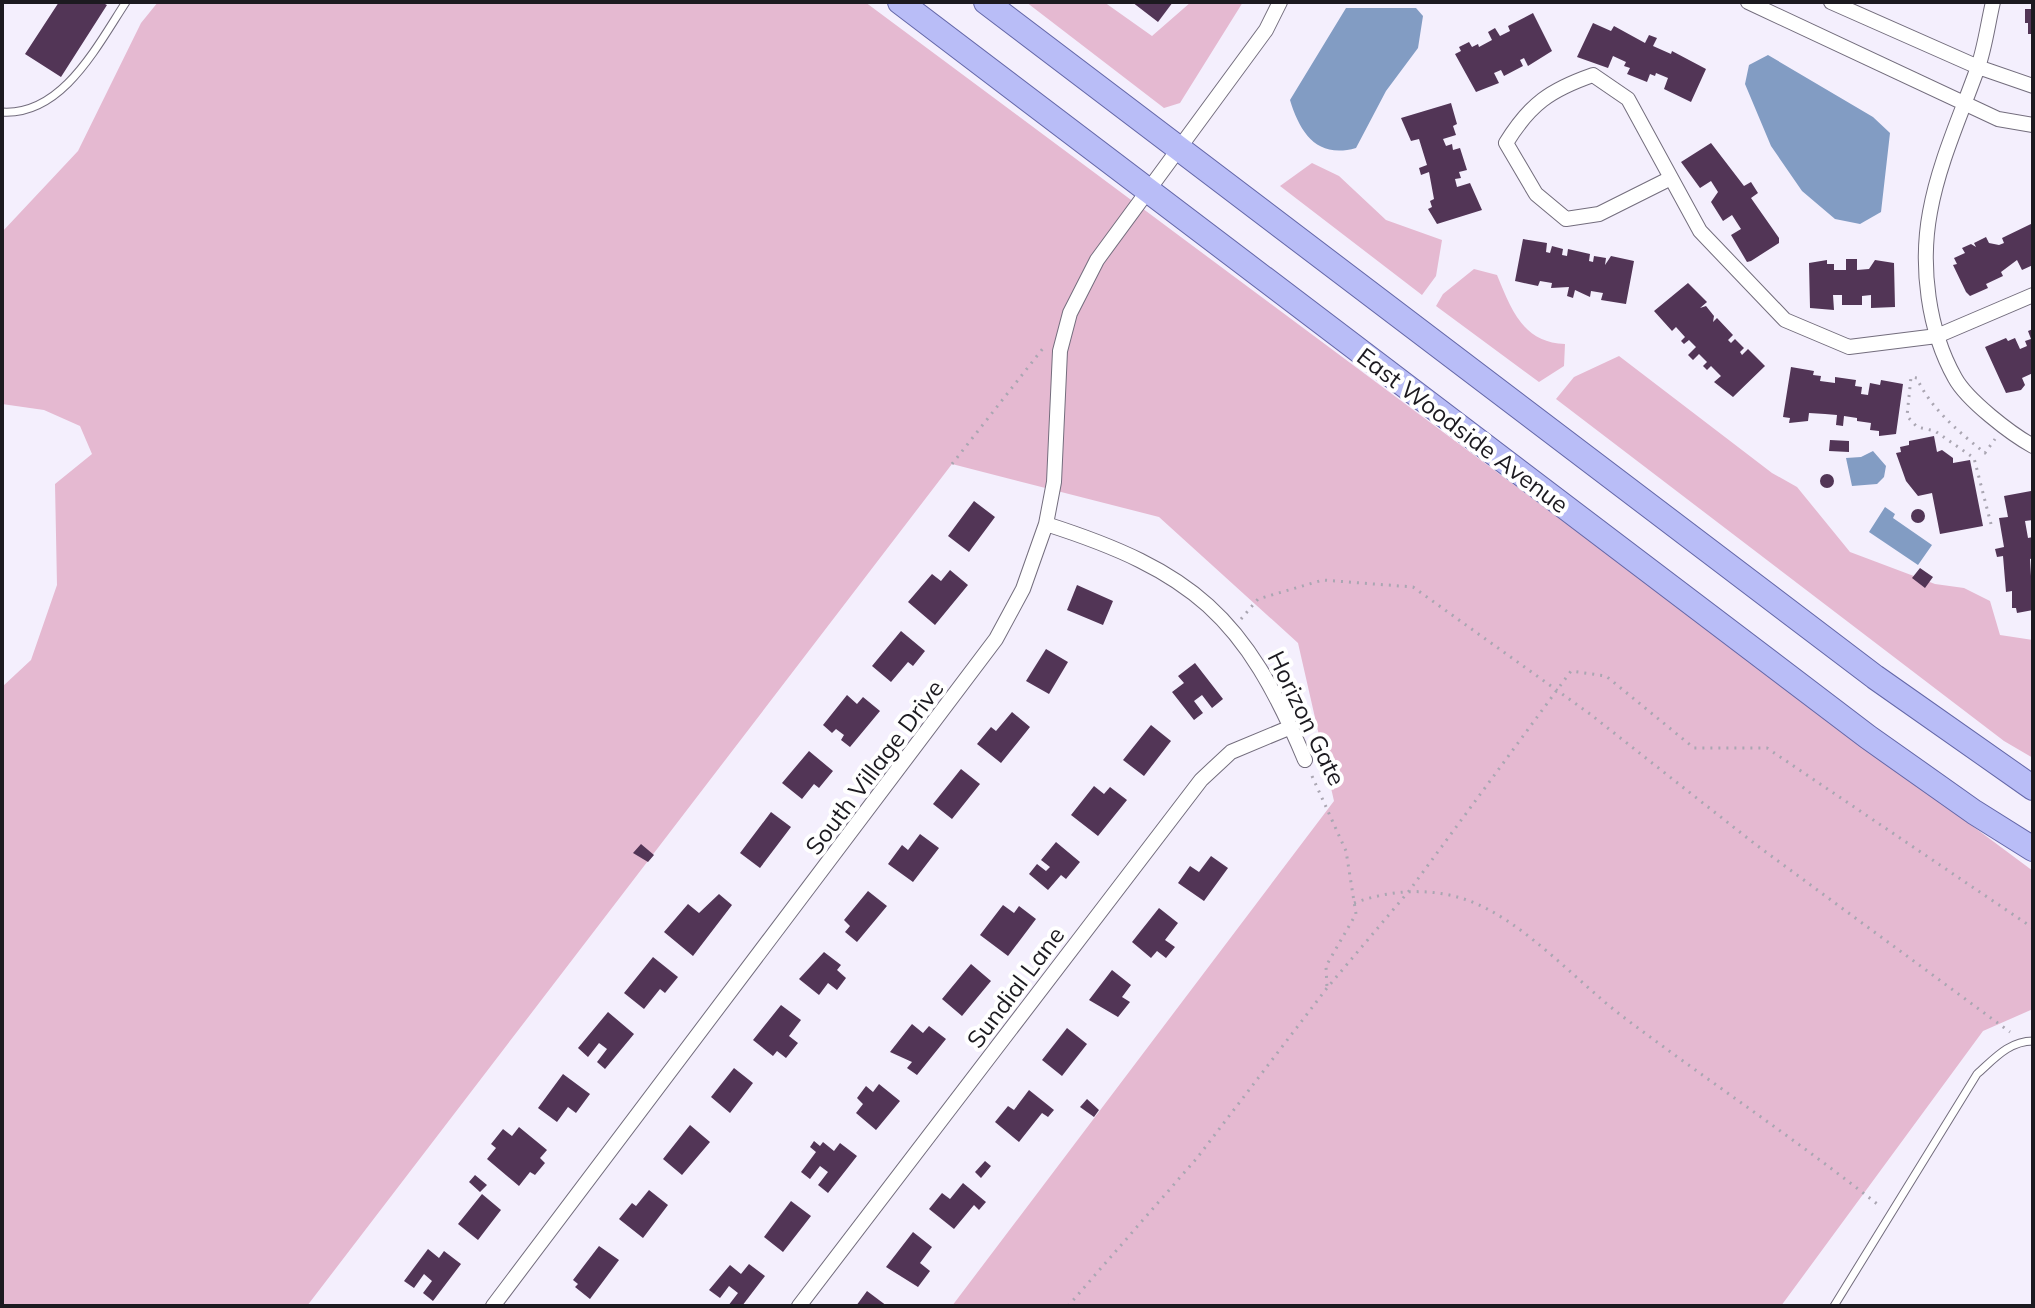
<svg xmlns="http://www.w3.org/2000/svg" width="2035" height="1308" viewBox="0 0 2035 1308" font-family="Mulish,sans-serif">
	<style>
		.green { fill: #e5b9d1 }
		.water { fill: #829cc3 }
		.building { fill: #523556 }
		.lines { fill: none; stroke-linecap: round; stroke-linejoin: round }
		.lane-casing { stroke: #736d7d; stroke-width: 9 }
		.street-casing { stroke: #736d7d; stroke-width: 16 }
		.primary-casing { stroke: #6467a8; stroke-width: 26 }
		.path { stroke: #aaa6b2; stroke-width: 3; stroke-dasharray: 2 6; stroke-linecap: butt }
		.lane { stroke: #fff; stroke-width: 7 }
		.street { stroke: #fff; stroke-width: 14 }
		.primary { stroke: #b9bdf7; stroke-width: 24 }
		.labels { text-anchor: middle; dominant-baseline: central; stroke-width: 8; stroke-linejoin: round; paint-order: stroke }
		.street-label { font-size: 24px; fill: #1c1a20; stroke: #fff }
	</style>
	<rect width="100%" height="100%" fill="#f4effd"/>
	<path class="green" d="M158,2H865L2033,871V1009L1983,1031L1781,1306H952L1334,801L1298,643L1159,517L952,464L307,1306H2V687L31,660L57,585L55,484L92,454L80,426L44,410L2,404V232L78,151L141,23Z
		M1026,2H1104L1152,36L1191,2H1243L1180,103L1164,108Z
		M1312,163L1339,176L1386,220L1442,240L1436,276L1422,295L1280,186Z
		M1474,269L1497,275C1511,309 1523,343 1565,344L1564,366L1539,382L1436,306L1443,294Z
		M1619,356L1772,473L1797,487L1850,552L1935,584L1964,588L1990,601L2000,635L2033,640V758L2004,741L1556,399L1574,377Z"/>
	<path class="water" d="M1346,8H1416L1423,16L1418,48L1386,91L1356,148C1317,159 1300,133 1290,100Z
		M1768,55L1873,117L1890,133L1881,212L1860,224L1835,219L1802,191L1771,146L1745,84L1749,65Z
		M1873,451L1886,466L1884,477L1877,484L1852,486L1846,458L1861,457Z
		M1885,507L1895,514L1893,518L1932,545L1918,565L1869,532Z"/>
	<path class="building" d="M59,2H101L107,5L61,77L25,54Z
		M1132,2H1173L1158,22Z
		M2025,9H2033V34H2028V23H2025Z
		M1533,13L1552,51L1528,66L1524,58L1520,60L1523,66L1504,76L1501,70L1494,73L1499,83L1476,92L1455,54L1461,51L1459,47L1469,42L1472,47L1478,44L1479,47L1492,40L1488,32L1495,28L1500,36L1510,31L1508,26Z
		M1593,23L1611,31L1614,26L1645,43L1649,35L1657,38L1653,46L1671,54L1672,51L1706,69L1691,102L1664,89L1668,78L1656,73L1655,76L1650,74L1647,82L1627,74L1630,68L1624,66L1626,62L1613,56L1608,68L1577,57Z
		M1451,103L1457,124L1453,126L1456,135L1443,139L1446,146L1452,144L1453,150L1460,148L1467,170L1459,172L1461,178L1455,179L1457,187L1470,183L1482,210L1437,224L1428,209L1432,207L1430,201L1434,199L1429,172L1421,175L1419,168L1427,165L1419,139L1411,141L1401,118Z
		M1711,143L1744,186L1751,182L1758,193L1751,198L1779,238V243L1751,261L1747,262L1731,235L1741,229L1732,215L1723,221L1711,202L1718,192L1711,181L1700,188L1681,162Z
		M2033,223V265L2022,270L2017,260L2001,272L2003,276L1986,284L1988,288L1970,296L1966,292L1953,265L1957,264L1954,258L1965,253L1962,248L1971,244L1976,247L1974,243L1986,237L1989,243L1999,245L2004,243L2002,238Z
		M1523,239L1547,243L1546,252L1550,253L1552,246L1563,249L1562,255L1567,256L1568,249L1590,254L1589,261L1593,262L1594,256L1606,258L1605,265L1611,256L1634,261L1626,304L1601,300L1603,293L1591,291L1590,297L1575,290L1573,298L1567,296L1569,287L1551,288L1552,283L1540,281L1538,286L1515,281Z
		M1846,259H1857V270L1869,269L1875,260L1894,263L1895,307L1871,308V295L1862,296V305H1842V295H1833L1834,310L1810,308L1809,263L1827,260V264H1834V270H1846Z
		M1688,283L1707,302L1700,308L1706,306L1714,316L1713,322L1717,318L1733,335L1728,340L1731,343L1735,339L1744,348L1740,352L1742,355L1748,349L1765,366L1733,397L1714,382L1721,376L1711,366L1707,370L1703,366L1707,362L1699,354L1693,360L1688,355L1696,347L1689,340L1684,344L1681,341L1685,337L1676,327L1672,331L1654,311Z
		M2033,329V373L2022,378L2025,385L2021,390L2006,393L1985,347L2006,338L2008,341L2015,338L2020,349L2027,346L2025,341L2031,339L2028,331Z
		M1791,367L1814,371L1813,375L1821,376L1820,381L1835,383V377L1856,380L1855,386L1862,387L1861,394L1868,395L1870,383L1880,385L1881,380L1903,384L1896,434L1879,436V431L1870,430L1871,423L1857,421V418L1844,416L1843,426L1836,425L1837,415L1825,414L1809,413L1808,421L1789,423L1790,418L1783,417Z
		M1934,436L1937,452L1942,450L1953,458V463L1970,460L1983,526L1940,534L1932,493L1918,496L1906,481L1896,453L1901,452L1900,447L1909,445V441Z
		M1830,440L1849,441V452L1829,451Z
		M1820 481a7 7 0 1 1 14 0a7 7 0 1 1-14 0Z
		M2031,491L2033,520L2025,521L2028,538L2033,537V558L2030,559L2033,610L2017,613L2016,608H2012V591L2006,592L2003,556L1997,557L1995,549L2004,547L1999,518L2008,517L2004,496Z
		M974,501L995,517L969,552L948,536Z
		M1911 516a7 7 0 1 1 14 0a7 7 0 1 1-14 0Z
		M1920,568L1933,577L1925,588L1912,578Z
		M950,570L968,585L935,625L908,602L932,574L941,581Z
		M1077,585L1113,601L1103,625L1067,610Z
		M901,631L925,651L913,666L908,662L891,682L872,666Z
		M1046,649L1068,662L1049,694L1026,681Z
		M1195,663L1223,699L1212,708L1202,695L1194,701L1203,713L1194,720L1172,692L1184,683L1178,676Z
		M847,695L857,704L863,697L880,711L850,747L841,740L844,735L836,729L832,733L823,725Z
		M1012,712L1030,727L1001,763L977,744L991,727L996,731Z
		M1151,725L1171,741L1144,776L1123,760Z
		M809,751L833,771L819,788L814,784L802,799L782,783Z
		M961,769L980,784L952,819L933,804Z
		M1094,786L1104,794L1110,787L1127,800L1098,836L1071,815Z
		M771,812L791,827L760,868L740,853Z
		M920,834L939,848L913,882L888,864L902,845L908,850Z
		M1056,842L1080,862L1066,879L1061,875L1048,890L1029,874L1037,864L1046,871L1050,867L1041,860Z
		M641,844L654,855L648,862L633,853Z
		M1211,856L1228,868L1204,901L1178,883L1190,866L1199,872Z
		M868,891L887,906L857,942L845,932L850,926L844,920Z
		M719,894L732,905L693,956L664,932L688,904L699,913Z
		M1003,905L1014,913L1019,906L1036,919L1008,956L980,935Z
		M1159,908L1178,923L1165,940L1175,947L1166,958L1157,951L1151,958L1132,942Z
		M824,952L841,965L837,970L846,978L837,990L828,983L819,995L799,979Z
		M653,957L678,977L665,993L660,989L644,1009L624,993Z
		M971,964L991,981L962,1016L942,999Z
		M1112,970L1131,985L1122,997L1130,1002L1118,1017L1089,1000Z
		M781,1005L801,1020L789,1036L798,1043L786,1058L777,1051L773,1056L753,1040Z
		M608,1012L634,1034L605,1069L597,1062L607,1049L599,1043L588,1057L578,1048Z
		M912,1024L923,1033L929,1026L946,1039L917,1075L907,1068L912,1062L890,1052Z
		M1067,1028L1087,1044L1062,1076L1042,1060Z
		M734,1068L753,1083L730,1113L711,1097Z
		M563,1074L590,1094L576,1113L568,1107L557,1122L538,1108Z
		M879,1084L900,1101L876,1130L856,1113L863,1104L857,1098L866,1086L873,1092Z
		M1029,1090L1054,1110L1048,1117L1042,1113L1019,1142L995,1122L1008,1106L1014,1110Z
		M1087,1099L1099,1110L1094,1117L1080,1107Z
		M690,1125L710,1142L682,1175L663,1159Z
		M519,1127L547,1150L540,1158L545,1163L535,1175L530,1172L519,1186L487,1159L496,1148L491,1144L503,1129L512,1136Z
		M814,1141L820,1146L823,1142L834,1151L840,1143L857,1156L828,1193L818,1185L828,1172L820,1166L810,1179L801,1172L816,1152L810,1147Z
		M985,1161L991,1166L981,1178L975,1172Z
		M475,1175L487,1185L480,1192L469,1182Z
		M963,1183L986,1202L979,1210L974,1205L954,1229L929,1209L942,1193L950,1199Z
		M649,1190L668,1205L643,1238L619,1219L632,1203L636,1206Z
		M482,1194L501,1210L478,1240L458,1224Z
		M791,1201L811,1216L783,1252L764,1237Z
		M913,1232L932,1247L920,1263L930,1271L918,1287L886,1267Z
		M599,1246L619,1260L590,1299L575,1287L578,1284L573,1280Z
		M428,1249L439,1258L444,1251L461,1264L433,1301L423,1293L432,1281L424,1274L414,1288L404,1281Z
		M749,1264L765,1276L742,1306H728L738,1293L729,1286L720,1298L709,1290L730,1265L741,1274Z
		M867,1291L887,1306H856Z"/>
	<g class="lines">
		<defs>
			<path id="lane" d="M2,112C62,116 97,46 126,2
				M1834,1306L1977,1074C1994,1059 2009,1041 2033,1041"/>
			<path id="street" d="M1748,2L1998,119L2033,125
				M1831,2L1978,67L2033,86
				M1993,2C1988,23 1985,47 1978,67C1961,115 1939,162 1930,212C1920,266 1928,330 1955,378C1967,400 2011,434 2033,446
				M1671,178L1599,214L1566,219L1536,194L1506,143C1530,104 1550,90 1593,75L1628,99L1700,231L1785,320L1849,347L1937,336L2033,295
				M1046,524C1193,571 1245,616 1305,760
				M493,1306L996,639L1023,589L1046,524L1054,482L1060,351L1070,313L1097,260L1266,30L1280,2
				M799,1306L1201,780L1231,752L1291,727"/>
			<path id="primary" d="M900,2L1868,737L1974,812L2033,849
				M986,2L1875,677L2033,788"/>
		</defs>
		<use href="#lane" class="lane-casing"/>
		<use href="#street" class="street-casing"/>
		<use href="#primary" class="primary-casing"/>
		<path class="path" d="M952,464L1044,347
			M1991,524L1974,458L1935,431L1917,427L1907,416L1911,377L1917,378C1929,407 1960,433 1985,453L1995,439
			M1241,619L1258,599L1323,580L1413,587L1590,714L1755,844L2010,1032
			M1312,776L1346,851L1356,914L1326,966L1327,988
			M1354,903C1390,890 1430,887 1467,900C1523,920 1575,980 1622,1016C1708,1081 1797,1140 1881,1207
			M1068,1306L1197,1158L1327,988L1409,891L1571,671L1606,676L1694,748H1767L2033,928"/>
		<use href="#lane" class="lane"/>
		<use href="#street" class="street"/>
		<use href="#primary" class="primary"/>
	</g>
	<g class="labels">
		<g class="street-label">
			<text transform="translate(1463 430) rotate(37)">East Woodside Avenue</text>
			<text transform="translate(1307 718) rotate(64)">Horizon Gate</text>
			<text transform="translate(874 767) rotate(-53)">South Village Drive</text>
			<text transform="translate(1015 987) rotate(-53)">Sundial Lane</text>
		</g>
	</g>
	<rect width="2035" height="1308" fill="none" stroke="#1c1a20" stroke-width="8"/>
</svg>
